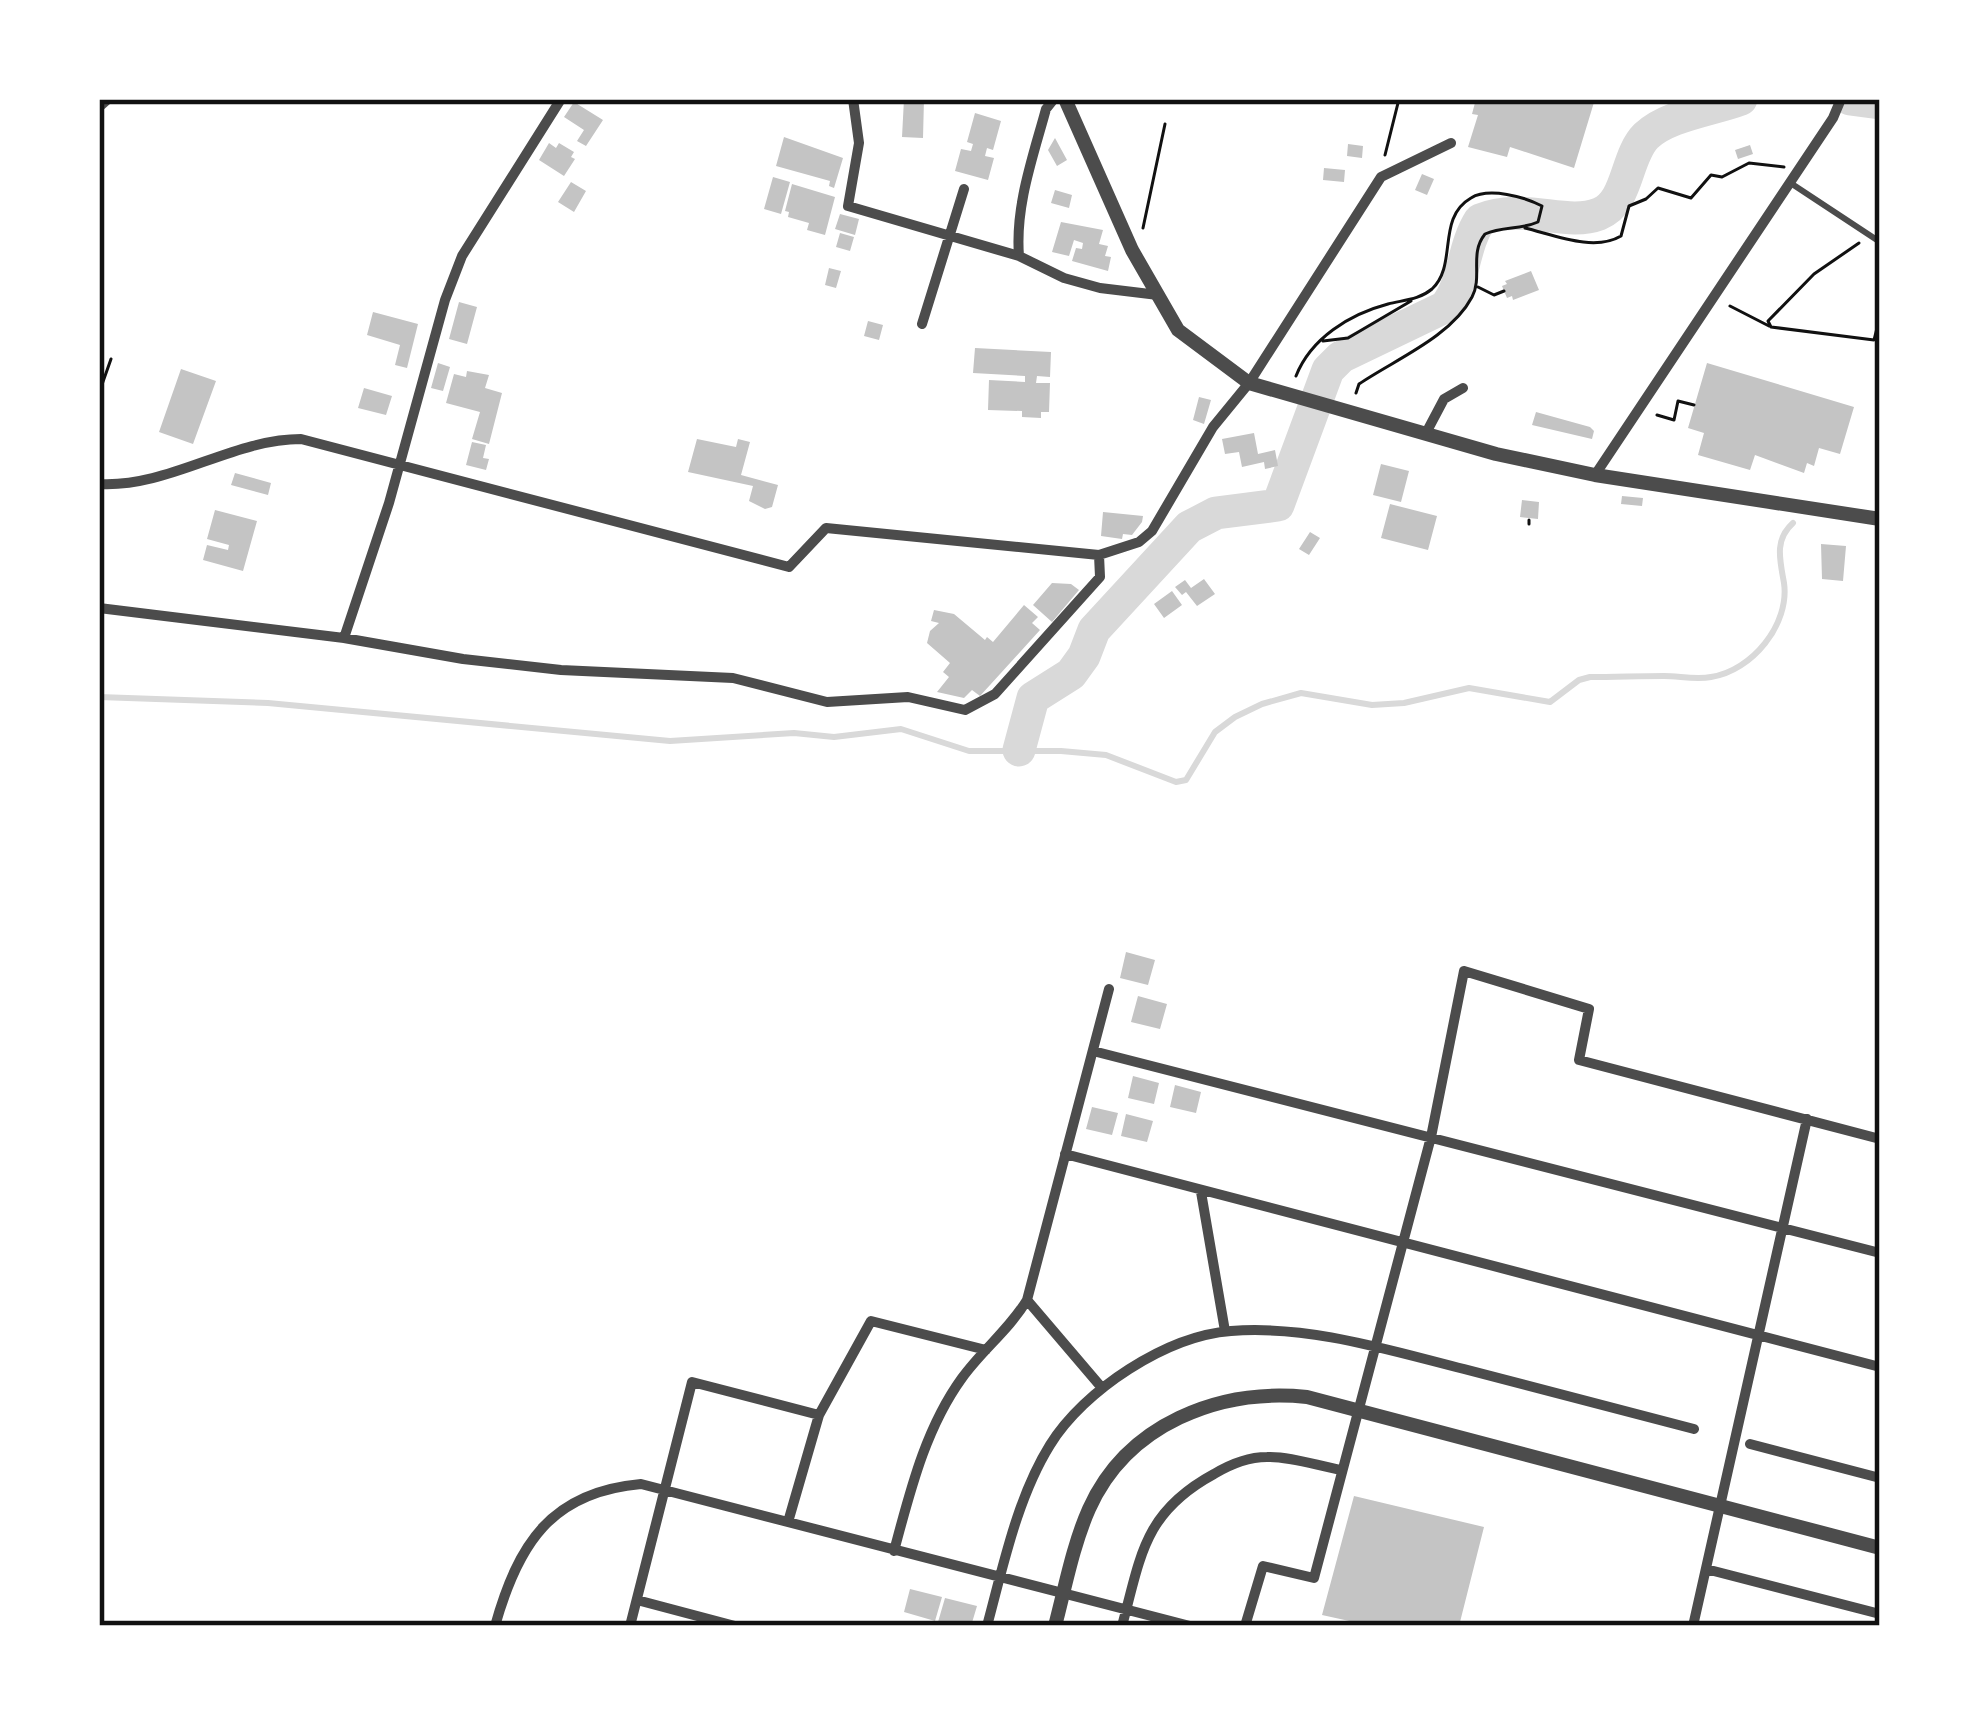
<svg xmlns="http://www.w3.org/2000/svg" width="1979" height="1725" viewBox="0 0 1979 1725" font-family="'Source Serif 4',serif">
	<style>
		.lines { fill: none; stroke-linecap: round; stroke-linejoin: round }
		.stream { stroke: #d9d9d9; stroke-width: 6 }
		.river { stroke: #d9d9d9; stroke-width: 33 }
		.building { fill: #c4c4c4 }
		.path { stroke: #111; stroke-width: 3 }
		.service { stroke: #4c4c4c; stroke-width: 6 }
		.minor { stroke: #4c4c4c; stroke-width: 10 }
		.tertiary { stroke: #4c4c4c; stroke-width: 14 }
		.neatline { fill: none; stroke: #111; stroke-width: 4.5 }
	</style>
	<rect width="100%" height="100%" fill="#fff"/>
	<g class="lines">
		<path class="stream" d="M99,697L268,703L670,741L794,733L834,737L901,729L969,751H1061L1106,755L1176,782L1186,780L1215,732L1235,717L1262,704L1301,693L1372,705L1404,703L1469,688L1550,702L1579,680L1590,677C1615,677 1639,676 1664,676C1679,676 1696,680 1711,677C1752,671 1790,624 1784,583C1780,560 1774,540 1793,523"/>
		<path class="river" d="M1850,99L1880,103
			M1019,750L1033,698L1071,674L1084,656L1094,630L1189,527L1216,513L1278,505L1328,370L1341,357L1445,307C1465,283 1462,248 1480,220C1524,202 1565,227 1599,214C1629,202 1625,157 1646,136C1668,115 1712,110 1741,99"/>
	</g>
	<path class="building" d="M904,99H924L923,138L902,137Z
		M1476,99H1595L1574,168L1510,147L1507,157L1468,147L1478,115L1472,114Z
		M574,102L603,120L586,146L577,141L584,130L564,117Z
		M975,113L1001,121L993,150L987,148L985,156L994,158L988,180L955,171L961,149L971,151L973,144L967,142Z
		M784,137L843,158L834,188L829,186L830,181L776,166Z
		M1055,138L1067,160L1057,166L1048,150Z
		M549,143L556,148L559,143L574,152L571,157L575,159L564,176L539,160Z
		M1348,144L1363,146L1362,158L1347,156Z
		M1750,145L1753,154L1738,159L1735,150Z
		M1324,168L1345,170L1344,182L1323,180Z
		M1422,174L1434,179L1427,195L1415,190Z
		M773,177L790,182L781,214L764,209Z
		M571,182L586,191L574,212L558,202Z
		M792,184L835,197L825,235L807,230L809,223L788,217L789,212L785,211Z
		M1055,190L1072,195L1069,208L1051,203Z
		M840,214L859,219L855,235L835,229Z
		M1061,222L1103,230L1099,244L1108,246L1105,256L1111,257L1108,271L1072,261L1076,248L1082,249L1083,243L1074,240L1069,256L1052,252Z
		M840,233L854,237L850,251L836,247Z
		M829,268L841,271L836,288L825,285Z
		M1531,271L1539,290L1513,300L1512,296L1507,298L1502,286L1507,284L1505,281Z
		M459,302L477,307L467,344L449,339Z
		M373,312L418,324L407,368L395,365L400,345L367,335Z
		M868,321L883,325L879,340L864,336Z
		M975,348L1051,352L1050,377L1037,376L1036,383H1050L1049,412H1041V418L1022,417V411L988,410L989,380L1025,382V376L973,373Z
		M438,363L450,367L443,391L431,388Z
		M1707,363L1854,407L1840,454L1819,448L1814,466L1807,463L1804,473L1755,455L1750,470L1698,455L1704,433L1688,428Z
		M181,369L216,381L193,444L159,432Z
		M467,371L489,375L485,388L502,393L489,444L472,439L480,412L446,403L454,374L466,377Z
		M364,388L392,396L386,415L358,408Z
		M1199,397L1211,400L1204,424L1193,420Z
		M1536,412L1590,427L1594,431L1592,439L1532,425Z
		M1254,433L1258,454L1275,450L1278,466L1265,469L1264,462L1242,467L1239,452L1225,454L1222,439Z
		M697,439L736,447L738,439L750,442L741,475L778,485L772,507L765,509L749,501L753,486L688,472Z
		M472,442L486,445L483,458L489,459L486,470L466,465Z
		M1381,464L1409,471L1401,502L1373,495Z
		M235,473L271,483L268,495L231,485Z
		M1622,496L1643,498L1642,506L1621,504Z
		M1522,500L1539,502L1538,519L1520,517Z
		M1390,504L1437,516L1428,550L1381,538Z
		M215,510L257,521L243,571L203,560L207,545L228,550L229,545L207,539Z
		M1103,512L1143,516L1142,522L1132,535L1123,534L1122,539L1101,536Z
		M1310,532L1320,538L1309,555L1299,549Z
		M1821,544L1846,546L1843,581L1822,579Z
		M1204,579L1215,594L1197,606L1186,592L1182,595L1175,587L1185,580L1191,588Z
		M1052,583L1071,584L1079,590L1052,622L1033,605Z
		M1172,591L1182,605L1164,618L1154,604Z
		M1024,605L1038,617L1032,623L1040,630L980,696L972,690L964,698L937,692L949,677L943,672L950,663L927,643L930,631L939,623L931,621L934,610L954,614L985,640L987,637L993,642Z
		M1126,952L1155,960L1148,985L1120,978Z
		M1138,996L1167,1004L1160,1029L1131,1022Z
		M1133,1076L1159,1083L1154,1104L1128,1098Z
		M1175,1085L1201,1092L1196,1113L1170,1107Z
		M1092,1107L1118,1113L1112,1135L1086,1129Z
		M1126,1114L1153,1121L1147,1142L1121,1136Z
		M1354,1496L1484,1527L1459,1626H1372L1322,1615Z
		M910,1589L942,1597L935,1621L904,1612Z
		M945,1598L977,1606L971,1626L938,1622Z"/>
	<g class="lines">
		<path class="path" d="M1385,155L1399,99
			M1143,228L1165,124
			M1525,228C1554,235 1594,252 1621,236L1629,206L1646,199L1658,188L1691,198L1711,175L1722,177L1749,163L1784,167
			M1859,243L1814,274L1768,321L1771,327L1874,340L1878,324
			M1478,287L1494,295L1504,291
			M1730,306L1769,326
			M1323,341L1348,338L1411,301
			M1296,376C1311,338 1350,314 1388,304C1403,300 1419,300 1432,289C1458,265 1436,218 1471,198C1489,187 1525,197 1542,206L1538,222C1520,230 1503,226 1485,234C1469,254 1483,276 1472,297C1451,337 1394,360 1359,384L1356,393
			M99,393L111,359
			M1657,415L1674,420L1678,401L1694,405
			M1529,524V520"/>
		<path class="service" d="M1789,182L1880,242"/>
		<path class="minor" d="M853,99L859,143L848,206L1019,256L1064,278L1100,288L1158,295
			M99,107L108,99
			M1019,256C1015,206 1033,157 1046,109L1054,99
			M922,324L964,189
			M1426,433L1444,399L1463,388
			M1595,475L1833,118L1841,99
			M99,484C169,488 232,439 301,439L789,567L826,528L1099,555L1139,542L1152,531L1213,427L1249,383L1381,177L1451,143
			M99,608L344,638L463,659L561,670L733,678L827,702L908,697L965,710L995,694L1100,577L1099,555
			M344,638L389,503L445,300L462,256L561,99
			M1093,1051L1880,1253
			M1065,1154L1880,1367
			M1201,1192L1225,1331
			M1027,1300L1102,1388
			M1750,1444L1880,1478
			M788,1522L819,1415L871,1321L986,1350
			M894,1551C910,1492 925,1429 962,1378C982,1350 1009,1330 1027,1300L1109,989
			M1706,1569L1880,1614
			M637,1600L735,1626
			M495,1626C518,1544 551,1492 641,1484L1190,1626
			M630,1626L692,1382L819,1415
			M987,1626C1003,1567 1017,1498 1050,1445C1084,1390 1166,1336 1231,1331C1310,1325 1388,1350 1464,1369C1541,1389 1618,1409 1694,1429
			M1122,1626C1141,1555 1144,1512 1214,1474C1229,1465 1249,1457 1267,1457C1290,1456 1318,1466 1341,1470
			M1245,1626L1263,1566L1314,1578L1431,1137L1464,971L1589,1009L1579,1060L1880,1139
			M1693,1626L1807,1119"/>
		<path class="tertiary" d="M1065,99L1132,250L1178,330L1249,383L1496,454L1595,475L1880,519
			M1055,1626C1065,1588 1073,1545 1089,1509C1127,1424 1219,1388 1307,1397L1880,1548"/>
	</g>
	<rect width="1979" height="1725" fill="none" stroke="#ffffff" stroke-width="204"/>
	<rect x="102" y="102" width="1775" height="1521" class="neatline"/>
</svg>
